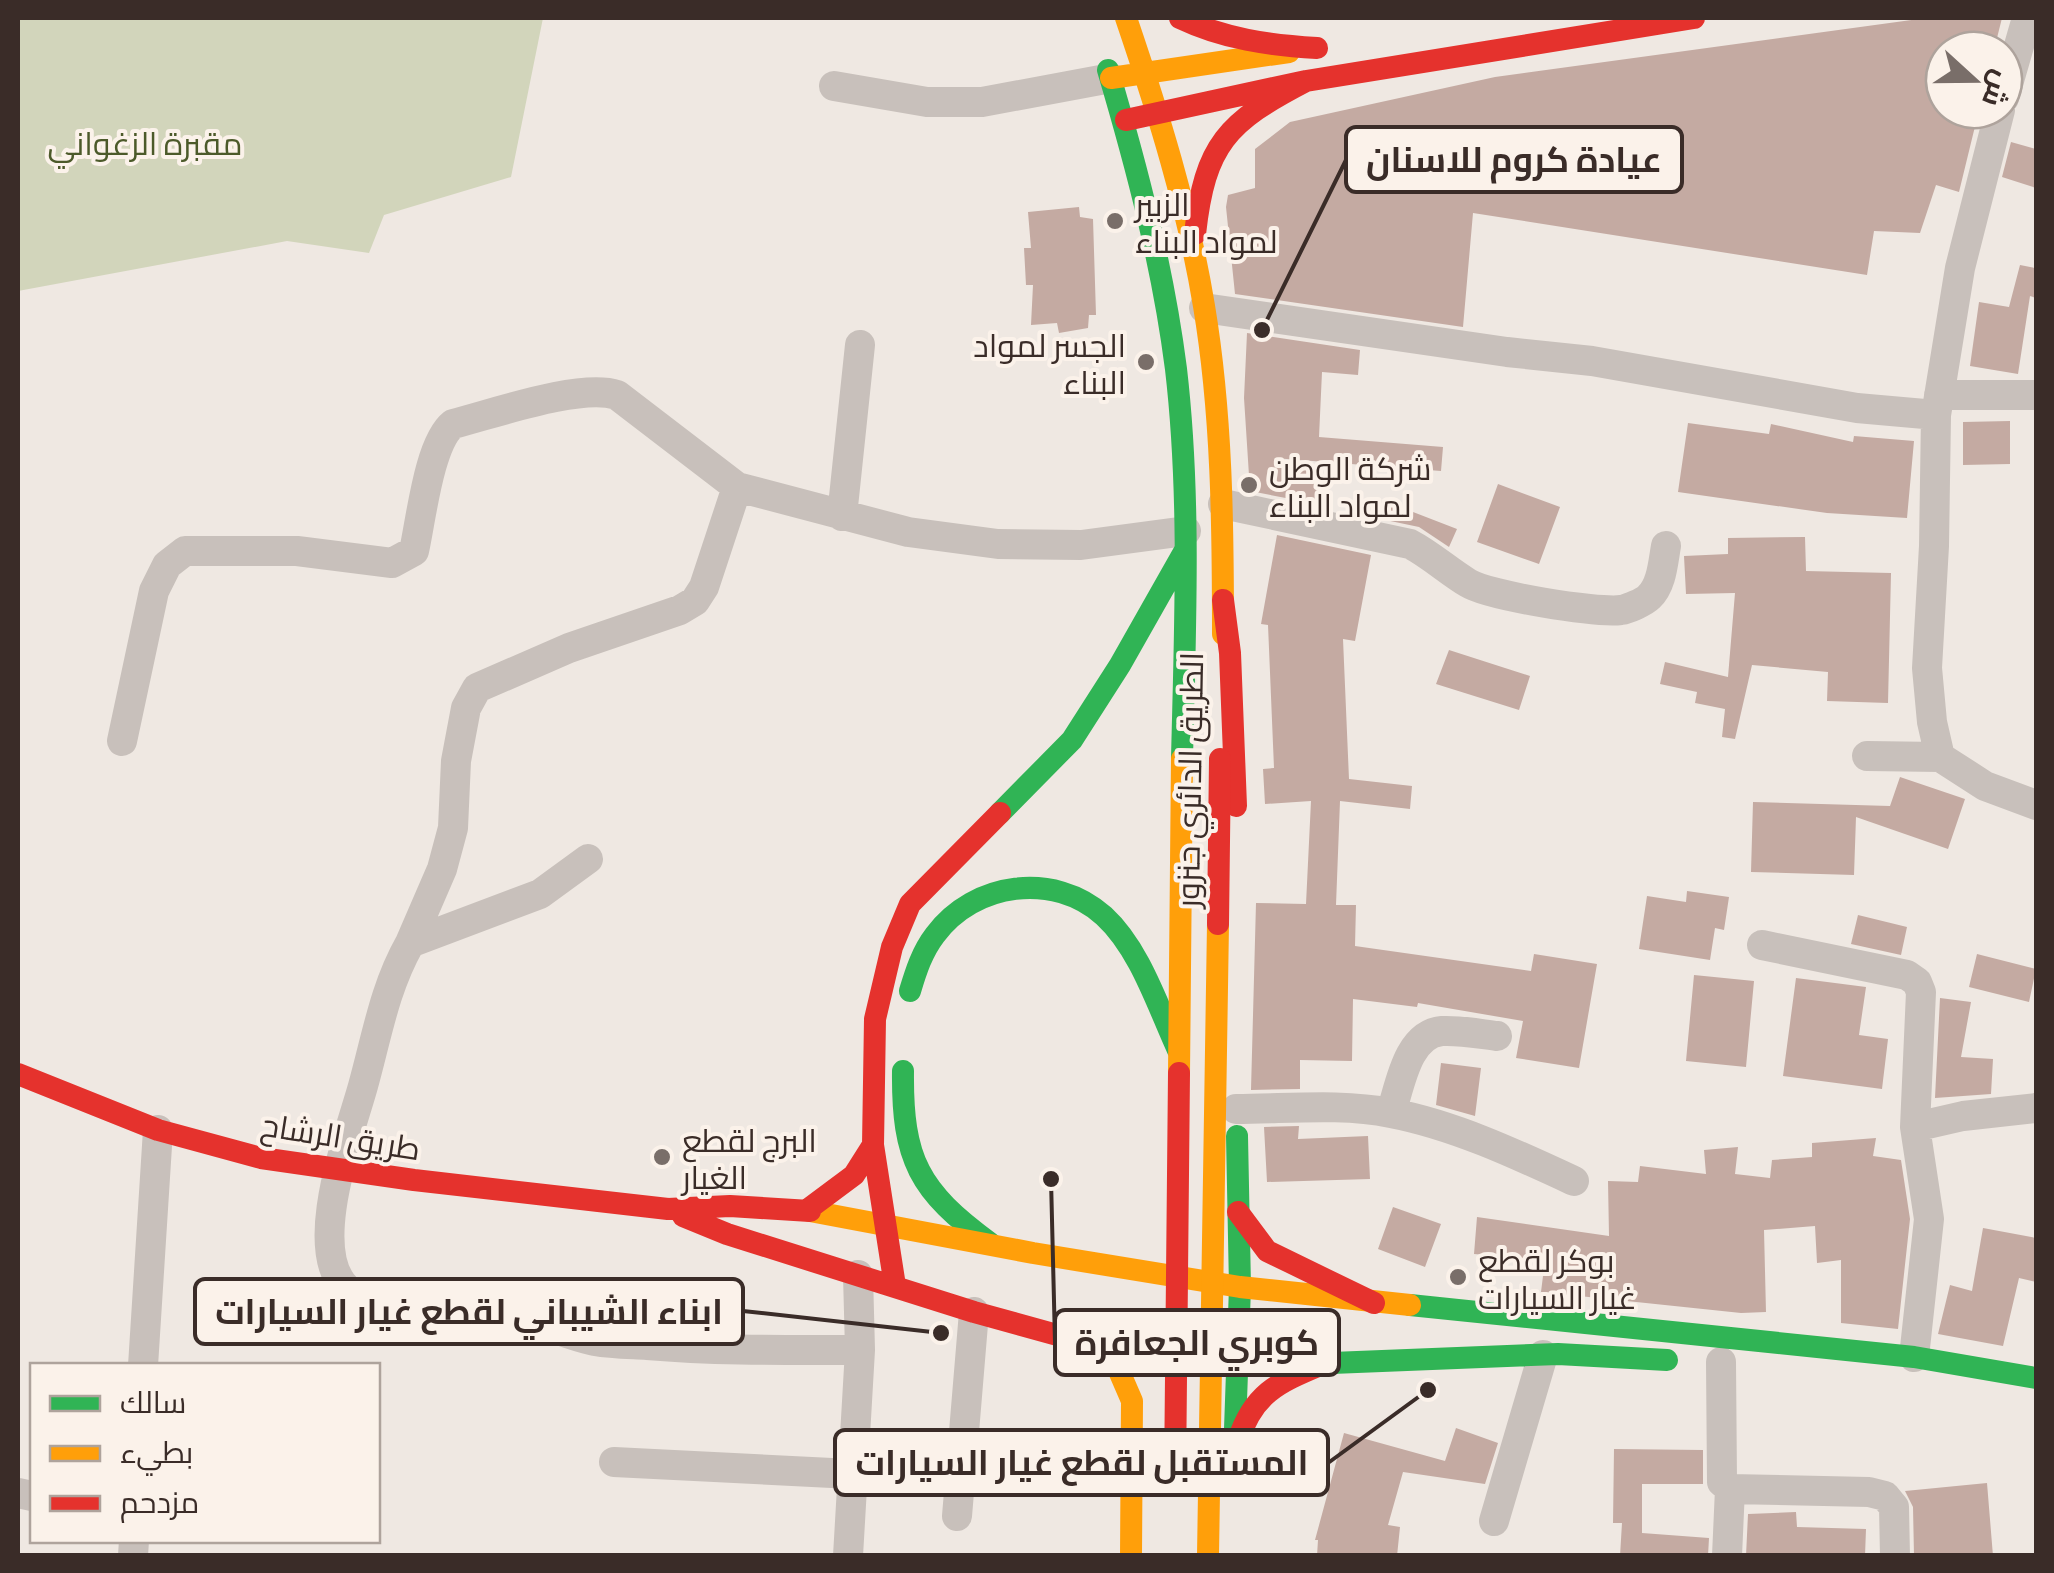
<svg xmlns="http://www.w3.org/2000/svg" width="2054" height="1573" viewBox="0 0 2054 1573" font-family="Barlow,Cairo,sans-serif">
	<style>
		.green { fill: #d2d5bb }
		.building { fill: #c4aaa2 }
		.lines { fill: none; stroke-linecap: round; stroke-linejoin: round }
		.street { stroke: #c8c0bb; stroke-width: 30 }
		.fast { stroke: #30b455; stroke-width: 22 }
		.slow { stroke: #ff9f0a; stroke-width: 22 }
		.jam { stroke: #e5322d; stroke-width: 22 }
		.slow-bridge { stroke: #ff9f0a; stroke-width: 22 }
		.jam-bridge { stroke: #e5322d; stroke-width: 22 }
		.poi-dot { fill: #796e69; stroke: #fbf2ea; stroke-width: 4 }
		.labels { text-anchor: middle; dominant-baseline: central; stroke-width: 8; stroke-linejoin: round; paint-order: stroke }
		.park-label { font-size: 32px; fill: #4c5a2a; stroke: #fbf2ea }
		.poi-label { font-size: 32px; fill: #3a2c28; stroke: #fbf2ea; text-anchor: start }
		.street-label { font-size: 32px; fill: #3a2c28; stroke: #fbf2ea }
		.leader { fill: none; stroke: #3a2c28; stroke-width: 4 }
		.callout-dot { fill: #3a2c28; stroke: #fbf2ea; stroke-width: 4 }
		.callout { fill: #fbf2ea; stroke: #3a2c28; stroke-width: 4 }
		.callout-label { font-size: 35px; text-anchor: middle; font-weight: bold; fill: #3a2c28 }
	</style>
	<rect width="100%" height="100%" fill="#efe8e2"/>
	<path class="green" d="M18,18H543L511,177L384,215L369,253L287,241L18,291Z"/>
	<path class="building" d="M1926,18H2002L1994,50H1944V110H1979L1959,192L1936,185L1920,233L1874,231L1867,275L1473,213L1463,327L1235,294L1226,207L1228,195L1255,188V149L1290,122L1495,77Z
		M2011,142L2036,149V188L2002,177Z
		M1079,207L1080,217L1093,219L1096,315H1089L1088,328L1059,333L1057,323L1031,325L1033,285H1026L1024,248H1031L1028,212Z
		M2020,265L2035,268L2036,298L2030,296L2018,374L1970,366L1979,302L2009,307Z
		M1247,333L1360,350L1358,375L1322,372L1319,437L1443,447L1441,471L1274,458L1318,475L1317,504L1250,491L1244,398Z
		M2010,421V464L1963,465V422Z
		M1688,423L1769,434L1771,424L1853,442L1854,436L1914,441L1907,518L1827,513L1678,492Z
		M1498,484L1560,507L1539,564L1477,542Z
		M1382,500L1457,529L1449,547L1419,527L1376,518Z
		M1277,535L1371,555L1355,641L1343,639L1349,779L1412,786L1410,809L1340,801L1336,905H1356L1355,946L1531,971L1534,954L1597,964L1579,1068L1516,1058L1523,1021L1418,1003L1417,1007L1353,999L1352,1061L1300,1060V1089L1251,1090L1256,903L1306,904L1311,801L1265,804L1263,769L1274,768L1268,625L1261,624Z
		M1805,537L1806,571L1891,573L1888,703L1827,701L1828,672L1752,665L1735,739L1722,737L1725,709L1695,703L1697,692L1660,684L1665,662L1728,677L1735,593L1686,594L1684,556L1728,554V538Z
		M1449,650L1530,676L1519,710L1436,684Z
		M1900,777L1965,799L1948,849L1856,817L1854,875L1751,872L1753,802L1890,806Z
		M1687,891L1729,897L1724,930L1715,928L1710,960L1639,949L1647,896L1686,902Z
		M1858,915L1907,927L1901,955L1851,944Z
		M1977,954L2036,969L2029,1002L1969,987Z
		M1694,975L1754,981L1746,1067L1686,1061Z
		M1796,978L1866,987L1859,1035L1888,1039L1882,1089L1783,1076Z
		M1940,998L1971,1002L1961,1057L1993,1059L1991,1094L1935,1098Z
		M1441,1063L1481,1068L1475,1116L1436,1105Z
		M1299,1126L1298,1139L1368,1136L1370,1179L1267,1182L1264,1127Z
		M1876,1138L1873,1156L1901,1160L1910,1219L1898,1329L1841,1323V1260L1817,1263L1815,1226L1764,1230L1766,1312L1741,1313L1541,1292L1545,1260L1474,1254L1477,1217L1609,1236L1608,1181L1638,1182L1640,1166L1706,1174L1704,1150L1738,1147L1735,1174L1770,1178L1772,1160L1812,1157V1143Z
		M1393,1207L1441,1224L1425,1267L1378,1249Z
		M1983,1228L2036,1238V1282L2019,1278L2003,1346L1938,1334L1950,1285L1972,1291Z
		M1456,1428L1498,1443L1485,1484L1403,1472L1388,1525L1400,1527L1397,1556H1317L1318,1540H1315L1344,1433L1445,1461Z
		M1614,1449L1703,1450V1484H1642V1533L1709,1538L1708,1556H1620L1622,1523H1613Z
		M1987,1483L1993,1556H1914L1913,1507L1905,1491Z
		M1796,1512L1797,1527L1866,1529L1865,1556H1746L1748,1514Z"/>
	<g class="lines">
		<path class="street" d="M834,86L927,102H982L1111,78
			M2004,98L2027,18
			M1204,308L1507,352L1592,361L1857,408L1936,415
			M1939,395H2036
			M1223,504L1410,544C1431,555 1448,571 1468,583C1489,596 1596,613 1621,610C1628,609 1644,602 1649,597C1662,585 1663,562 1666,546
			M842,516L860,345
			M122,741L154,591L167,565L185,551H297L392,563L414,551C421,520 429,443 453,424C493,414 580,383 617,395L737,487L908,532L998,544L1081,545L1186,531
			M1867,756L1940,757L1985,786L2036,805
			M1940,757L1932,722L1927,668L1934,546L1936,415L1960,268L2000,110
			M588,859L540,894L410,943C384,989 377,1036 363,1086C350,1133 305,1250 347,1289C370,1311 406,1301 434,1300C448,1300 465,1302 479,1304C519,1310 555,1333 595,1341C612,1344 630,1344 647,1345C718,1351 789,1350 860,1350
			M410,943L442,869L453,828L456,761L466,708L477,688L569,648L680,610L695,601L704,587L737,487
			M1762,945L1907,975L1917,982L1921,992L1915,1127
			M1236,1109C1287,1109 1341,1103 1391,1113C1454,1125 1516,1154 1574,1181
			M1391,1113C1400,1086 1407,1034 1442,1031C1460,1030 1480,1034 1497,1036
			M1914,1357L1929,1219L1915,1127L1963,1116L2036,1108
			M1721,1362L1722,1482L1730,1489L1869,1492L1885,1496L1894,1507L1895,1556
			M143,1366L158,1130
			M614,1462L852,1474
			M18,1493L32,1496
			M957,1516L974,1312
			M1494,1521L1543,1355
			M133,1556L134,1540
			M848,1556L860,1350L858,1275
			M1727,1556L1730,1489"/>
		<path class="fast" d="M1108,70C1137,168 1163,267 1176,369C1191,498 1185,629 1182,759
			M1000,813L1072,740L1120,665L1184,552
			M910,991C916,971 922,952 935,935C974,882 1054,871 1104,916C1140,949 1158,1007 1178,1050
			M903,1071C902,1160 919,1191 990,1243
			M1410,1305L1914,1357L2036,1378
			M1282,1365L1558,1354L1667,1360
			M1233,1486L1240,1287L1237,1136"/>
		<path class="slow" d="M1126,18C1158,112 1188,208 1204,306C1222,414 1223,524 1223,634
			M1111,78L1289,52
			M810,1211L1033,1253L1240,1287L1410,1305
			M1097,1346L1119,1371L1132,1401L1131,1556"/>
		<path class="jam" d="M1180,18C1224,39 1269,45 1317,48
			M1126,120L1306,81L1694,18
			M1195,234C1205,144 1227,122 1306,81
			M1223,600L1230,653L1236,806
			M18,1074L158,1130L261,1158L414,1180L668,1209L730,1206L810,1211
			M807,1210L854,1175L873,1145
			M1238,1212L1267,1251L1374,1303
			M683,1216L727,1234L974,1312L1097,1346L1213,1361
			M895,1286L873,1145L875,1019L892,947L910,904L1000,813
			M1238,1441C1253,1394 1277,1383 1320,1365"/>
		<path class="slow-bridge" d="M1179,1073L1182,759
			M1208,1556L1218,924"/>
		<path class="jam-bridge" d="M1218,924L1220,759
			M1175,1479L1179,1073"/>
	</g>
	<g class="poi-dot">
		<circle cx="1115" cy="221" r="10"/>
		<circle cx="1146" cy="362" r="10"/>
		<circle cx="1249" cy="485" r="10"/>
		<circle cx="662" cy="1157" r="10"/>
		<circle cx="1458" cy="1277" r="10"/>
	</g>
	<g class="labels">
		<g class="park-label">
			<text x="145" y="142">مقبرة الزغواني</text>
		</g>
		<g class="poi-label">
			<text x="1135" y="203">الزبير<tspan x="1135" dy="37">لمواد البناء</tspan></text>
			<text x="1126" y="344" text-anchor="end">الجسر لمواد<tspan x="1126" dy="37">البناء</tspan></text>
			<text x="1269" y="467">شركة الوطن<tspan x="1269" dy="37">لمواد البناء</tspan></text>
			<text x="682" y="1139">البرج لقطع<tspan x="682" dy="37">الغيار</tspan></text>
			<text x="1478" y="1259">بوكر لقطع<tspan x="1478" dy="37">غيار السيارات</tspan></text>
		</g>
		<g class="street-label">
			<text transform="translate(1188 780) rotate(-89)">الطريق الدائري جنزور</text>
			<text transform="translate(341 1135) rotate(9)">طريق الرشاح</text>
		</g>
	</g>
	<path class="leader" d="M1262 330L1346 160M941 1333L743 1311M1051 1179L1055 1342M1428 1390L1328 1463"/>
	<g class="callout-dot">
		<circle cx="1262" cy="330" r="10"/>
		<circle cx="941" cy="1333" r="10"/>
		<circle cx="1051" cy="1179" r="10"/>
		<circle cx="1428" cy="1390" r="10"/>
	</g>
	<g class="callout">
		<rect x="1346" y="127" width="336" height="65" rx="10"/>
		<rect x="195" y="1279" width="548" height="65" rx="10"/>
		<rect x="1055" y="1310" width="284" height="65" rx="10"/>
		<rect x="835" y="1430" width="493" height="65" rx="10"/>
	</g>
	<g class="callout-label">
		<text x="1514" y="172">عيادة كروم للاسنان</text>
		<text x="469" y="1324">ابناء الشيباني لقطع غيار السيارات</text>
		<text x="1197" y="1355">كوبري الجعافرة</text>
		<text x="1082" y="1475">المستقبل لقطع غيار السيارات</text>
	</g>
	<rect width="2054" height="1573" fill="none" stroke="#3a2c28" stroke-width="40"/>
	<rect x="30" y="1363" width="350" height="180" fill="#fbf2ea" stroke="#aea39c" stroke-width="2.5"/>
	<rect x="50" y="1396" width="50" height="15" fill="#30b455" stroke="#aea39c" stroke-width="2.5"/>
	<text x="120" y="1413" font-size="30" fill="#3a2c28">سالك</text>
	<rect x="50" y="1446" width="50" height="15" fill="#ff9f0a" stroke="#aea39c" stroke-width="2.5"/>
	<text x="120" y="1463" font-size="30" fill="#3a2c28">بطيء</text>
	<rect x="50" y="1496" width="50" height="15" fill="#e5322d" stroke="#aea39c" stroke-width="2.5"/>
	<text x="120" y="1513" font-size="30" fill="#3a2c28">مزدحم</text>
	<g transform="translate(1974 80) rotate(111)"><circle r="48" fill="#fbf2ea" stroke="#aea39c" stroke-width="2.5"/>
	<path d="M0-8L18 38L0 25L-18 38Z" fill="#796e69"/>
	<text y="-15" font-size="28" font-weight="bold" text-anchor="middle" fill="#3a2c28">ش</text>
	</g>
</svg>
